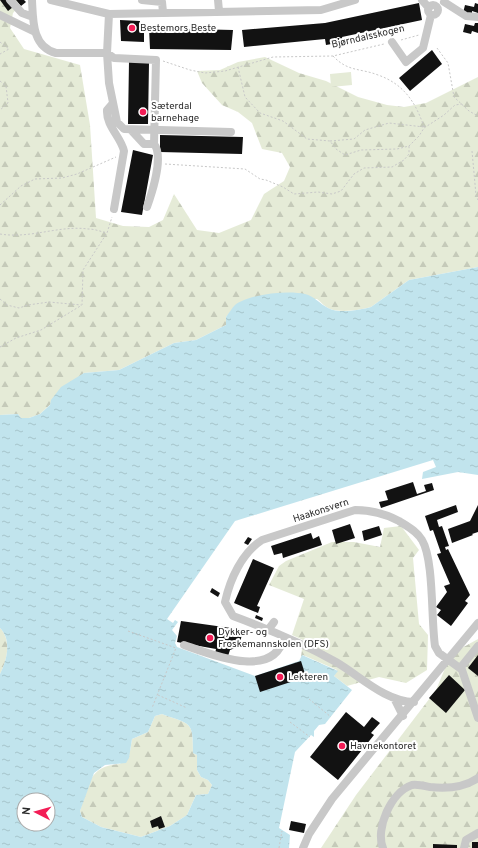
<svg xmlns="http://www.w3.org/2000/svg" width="478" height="848" viewBox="0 0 478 848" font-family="Overpass,sans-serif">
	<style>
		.forest { fill: url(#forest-firs) }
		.pitch { fill: #e5ebd7 }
		.water { fill: url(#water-ripples); fill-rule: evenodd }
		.building { fill: #121212 }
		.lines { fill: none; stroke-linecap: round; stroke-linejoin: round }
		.path { stroke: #c8c8c8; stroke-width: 1; stroke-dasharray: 2 2; stroke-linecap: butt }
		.minor { stroke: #c8c8c8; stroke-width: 8 }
		.poi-dot { fill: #f31d56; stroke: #fff; stroke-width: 1.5 }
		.labels { text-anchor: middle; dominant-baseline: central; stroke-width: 4; stroke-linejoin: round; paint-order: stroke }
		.poi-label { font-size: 10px; fill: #2b2b2b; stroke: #fff; text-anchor: start }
		.street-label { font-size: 10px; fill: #2b2b2b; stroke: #fff }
	</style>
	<defs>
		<pattern id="forest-firs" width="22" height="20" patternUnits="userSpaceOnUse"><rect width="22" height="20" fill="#e5ebd7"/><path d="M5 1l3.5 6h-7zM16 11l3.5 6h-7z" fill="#c5cab9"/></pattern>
		<pattern id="water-ripples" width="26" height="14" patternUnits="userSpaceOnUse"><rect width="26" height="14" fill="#c1e4ed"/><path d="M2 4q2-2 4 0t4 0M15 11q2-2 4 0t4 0" fill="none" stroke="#a6c4cb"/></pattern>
	</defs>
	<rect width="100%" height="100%" fill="#fff"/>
	<path class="forest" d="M0,0H24L13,13L10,28L24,49L80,65L90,125L96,218L123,226L149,227L163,220L174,194L197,230L219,233L251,220L264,194L284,181L290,167L282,153L262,149L252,123L238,112L222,105L202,83L197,71L220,70L238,62L265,57L299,73L326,81L358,97L387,105L404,107L426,103L478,77V267L409,280L371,307C360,310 342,313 330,309C325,307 321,302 317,299L236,305L226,317V325L196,340L174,343L119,370L84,373L40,414L29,418H21L18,414L0,415Z
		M401,526L419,550L413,558L419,624L428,635L427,670L406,683L379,677L347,686L334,676L337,670L303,655L301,657L303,640L292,635L304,599L269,585L279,566L286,561L332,542H354L380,547L384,528Z
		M0,628C12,640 7,661 0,674Z
		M478,639V848H321L356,795L436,690L451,654Z
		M162,714C191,725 193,720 193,753L197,755V770L201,777L208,780L212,785L208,794L196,795L187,815L170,826L141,837L101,827L82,817L80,811C89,785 88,766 120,764L130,751L132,739L148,732L155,716Z"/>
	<path class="pitch" d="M351,72L352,85L331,87L330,74Z"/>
	<path class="water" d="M478,267V475L458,472L422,479L423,472L436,467L433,460L235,521L167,619L173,623L175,620L178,622L172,630L177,636L175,643L177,647L255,676L299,661L302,655L338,671L334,676L352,690L325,724L319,725L314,731V737L311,735L295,752L279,828L290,835L289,848H0V674C7,660 12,640 0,628V415L18,414L21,418H29L40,414L50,405L51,400L61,387L84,373L119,370L174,343L196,340L226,325V317C229,313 232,308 235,305C249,294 288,290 305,294C314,296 320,304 328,308C339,314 360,310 371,307L409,280ZM162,714C191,725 193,720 193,753L197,755V770L201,777L208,780L212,785L208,794L196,795L187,815L170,826L141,837L101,827L82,817L80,811L94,773L105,765L126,763L129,758L132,739L148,732L155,716ZM24,800H48V824H24Z"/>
	<path class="building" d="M0,0H7L13,7L8,11Z
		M16,0H24L26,2L21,6Z
		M419,3L422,20L342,37L343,42L326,45L325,39L244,47L242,30L325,23Z
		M475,3L478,4V13L472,11V15L463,13L465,5L474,7Z
		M120,20L140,21L139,27H144V42L121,41Z
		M475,23H478V33L472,31L471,34L463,32L465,24L474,26Z
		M149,28L233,30L231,50L150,49Z
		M432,50L442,64L410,91L399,78Z
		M129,61L149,63L148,124H128Z
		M160,135L243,137L242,154L160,152Z
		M133,150L153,155L142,215L121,212Z
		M413,482L417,494L426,491L424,485L432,483L434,490L381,508L379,502L388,500L385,491Z
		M456,505L458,512L437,520L439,527L442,526L449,546L445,547L446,550L448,549L470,595L465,601L468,603L451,626L437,615L441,610L436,607L447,592L444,586L450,584L437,554L441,553L433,530L430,531L425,516Z
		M478,505V532L472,534L473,535L452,543L448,529L470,521Z
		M350,524L355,538L336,544L332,530Z
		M379,526L382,535L364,541L362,531Z
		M311,533L313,539L319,536L322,545L283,558L282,553L274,555L271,546Z
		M248,537L252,539L248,545L244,543Z
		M253,559L274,568L257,606L260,607L258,613L234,603Z
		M212,588L220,593L218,597L210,592Z
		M256,615L263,618L262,621L255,618Z
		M181,621L238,629L237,633L242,634L240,643L236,642L235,648L230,650L228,656L215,654L216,649L177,642Z
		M478,655V676L468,668Z
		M301,661L306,677L260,692L255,676Z
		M449,675L465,690L446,713L429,698Z
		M346,712L364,727L372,717L380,723L371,733L374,735L338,780L310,757Z
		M161,816L165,827L159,829L158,826L152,828L150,821Z
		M291,821L306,824L304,833L289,830Z
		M472,842H478V848H472Z
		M433,844L457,845V848H433Z"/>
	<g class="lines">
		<path class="path" d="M401,40L419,35
			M0,42L9,49L0,54
			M437,48L448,63L454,97L469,111L478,116
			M333,56C348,72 360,68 378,75C404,84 416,103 424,127
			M163,61L190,70L205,73L225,71L273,57L333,56L384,44
			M238,67L245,97L260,113L283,121L307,139L330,141L336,149L345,155L361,150L397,149L409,146L419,136L424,128L444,115L455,105L462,104
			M0,81L6,86L8,103L0,110
			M330,141L354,139L365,130L389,123L424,127
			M472,151L476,195L478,200
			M165,164L245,169L260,179L266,180L283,187L294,194L318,192L332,194L341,191L354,174L364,168L392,167L404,160L409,154V146
			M0,205L21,186L35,179L62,178L77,174L116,157
			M0,234C31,239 59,225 88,229C94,229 100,231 106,233
			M0,299L7,305L19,308L28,305L49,302L81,305
			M0,347L16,338L41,330L82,305L83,270L107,233L112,217
			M128,631L176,648L152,708
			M158,695L187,708
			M309,699L331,717
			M290,722L310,737
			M279,848L282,831"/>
		<path class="minor" d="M10,0L22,13L33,17
			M32,0C33,20 32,47 56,53H107L114,58L156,60L154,144H144L131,130
			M51,0L109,14L321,10L355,0
			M142,0L162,2L163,12
			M218,0L219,11
			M422,0L429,8
			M444,2L466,16L478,17
			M428 10a5 5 0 1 1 10 0a5 5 0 1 1-10 0Z
			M109,14L107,53L109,83L117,122L124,129L231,132
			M0,15L35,32
			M392,42L406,62L423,48L431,15
			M113,103L107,110C106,126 121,137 124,151L114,209
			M147,207C152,193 164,156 154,144
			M268,630L274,622
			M184,645C210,654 274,681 284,637
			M478,646L461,667L478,718
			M394,698L403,716
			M414,702C386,702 360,676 336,662C304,644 268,629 233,616L225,602C230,579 242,553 262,540L355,510C371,510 384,513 399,521C407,526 417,531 422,540C434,560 431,619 435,646L439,653L461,669
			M303,848L309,834L332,799L478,623
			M383,848C375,829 391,792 412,785C417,784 425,786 430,787C447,789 463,788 478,778
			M464,848L466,840L478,833"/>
	</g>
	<g class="poi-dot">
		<circle cx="132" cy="28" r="4"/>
		<circle cx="143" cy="112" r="4"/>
		<circle cx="210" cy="638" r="4"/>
		<circle cx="280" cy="677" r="4"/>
		<circle cx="342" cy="746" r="4"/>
	</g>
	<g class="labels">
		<g class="poi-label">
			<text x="140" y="28">Bestemors Beste</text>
			<text x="151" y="106">Sæterdal<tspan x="151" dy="12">barnehage</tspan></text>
			<text x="218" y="632">Dykker- og<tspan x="218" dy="12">Froskemannskolen (DFS)</tspan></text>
			<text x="288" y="677">Lekteren</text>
			<text x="350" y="746">Havnekontoret</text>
		</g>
		<g class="street-label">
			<text transform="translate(368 37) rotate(-13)">Bjørndalsskogen</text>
			<text transform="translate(321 511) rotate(-18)">Haakonsvern</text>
		</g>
	</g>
	<g transform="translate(36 812) rotate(276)"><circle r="19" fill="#ffffff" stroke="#aaaaaa"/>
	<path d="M0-3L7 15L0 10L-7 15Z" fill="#f31d56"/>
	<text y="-6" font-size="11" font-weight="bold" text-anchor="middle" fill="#2b2b2b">N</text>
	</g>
</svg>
